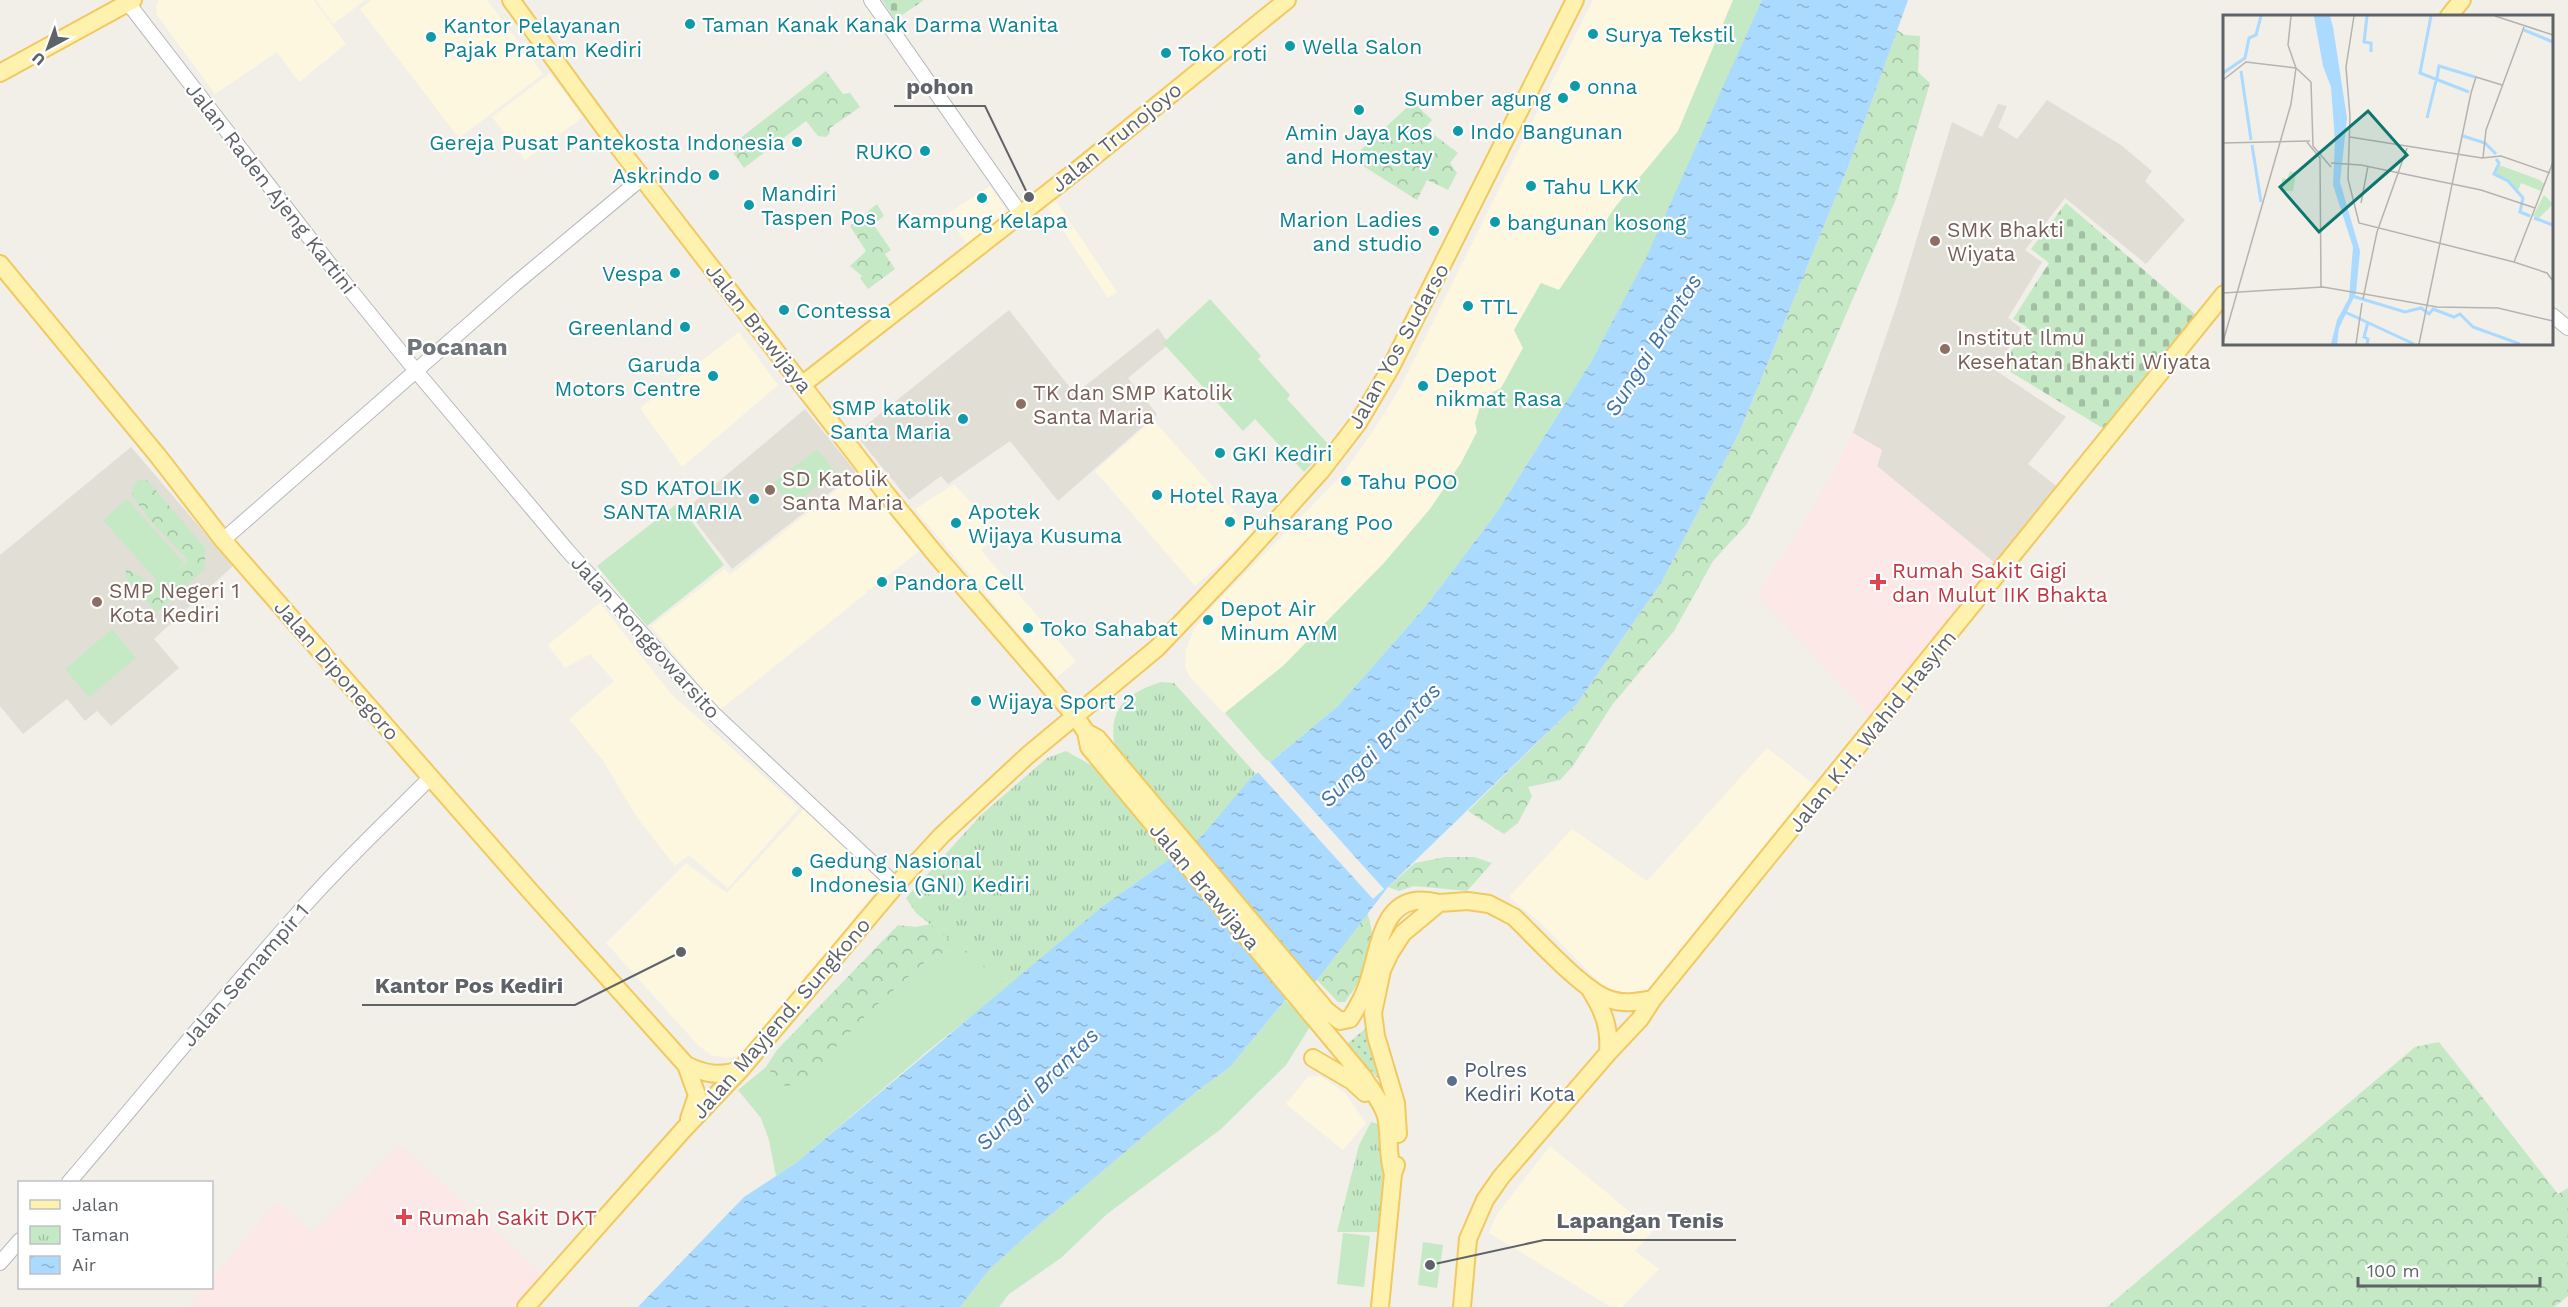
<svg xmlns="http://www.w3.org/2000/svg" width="2568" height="1307" viewBox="0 0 2568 1307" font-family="'Work Sans',sans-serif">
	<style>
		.commercial { fill: #fef7e0 }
		.education { fill: #e1ded6 }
		.medical { fill: #fce8e6 }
		.grass { fill: #c5e8c5 }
		.forest { fill: url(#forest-crowns) }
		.cemetery { fill: url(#cemetery-stones) }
		.park { fill: url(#park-tufts) }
		.garden { fill: url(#garden-dots) }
		.water { fill: url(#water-ripples) }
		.pier { fill: #f1efe8 }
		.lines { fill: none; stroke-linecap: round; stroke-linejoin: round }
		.minor-casing { stroke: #b5b8bc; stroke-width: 16 }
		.major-casing { stroke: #f2c960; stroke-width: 20 }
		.minor { stroke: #fff; stroke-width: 14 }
		.major { stroke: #fff2af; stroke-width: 16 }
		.culture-dot { fill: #0f9aa8; stroke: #fff; stroke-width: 2 }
		.education-dot { fill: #8d6e63; stroke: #fff; stroke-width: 2 }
		.health-dot { fill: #e0444e; stroke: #fff; stroke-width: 2 }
		.service-dot { fill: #5c6f8a; stroke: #fff; stroke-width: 2 }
		.labels { text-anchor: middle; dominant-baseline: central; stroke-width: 4.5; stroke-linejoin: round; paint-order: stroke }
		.culture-label { font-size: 21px; fill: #0d838f; stroke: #fff; text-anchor: start }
		.street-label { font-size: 21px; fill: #5f6368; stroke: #fff }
		.education-label { font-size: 21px; fill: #785e54; stroke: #fff; text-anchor: start }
		.health-label { font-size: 21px; fill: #be3a42; stroke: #fff; text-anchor: start }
		.service-label { font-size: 21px; fill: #4e5e75; stroke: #fff; text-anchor: start }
		.water-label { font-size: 22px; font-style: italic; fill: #4174aa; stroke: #fff }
		.quarter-label { font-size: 24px; font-weight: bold; fill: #70757a; stroke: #fff }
		.inset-river { fill: none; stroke: #aadaff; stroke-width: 3 }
		.inset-road { fill: none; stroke: #b3b3b1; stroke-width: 1.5 }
		.view { fill: #0f766e; fill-opacity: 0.15; stroke: #0f766e; stroke-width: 3 }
		.inset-edge { fill: none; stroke: #5f6368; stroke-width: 3 }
		.leader { fill: none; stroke: #5f6368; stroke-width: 2 }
		.callout-dot { fill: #5f6368; stroke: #fff; stroke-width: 2 }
		.callout-label { font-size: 22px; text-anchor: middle; font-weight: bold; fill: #5f6368; stroke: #fff; stroke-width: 4.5; stroke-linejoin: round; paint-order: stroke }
	</style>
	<defs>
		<pattern id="forest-crowns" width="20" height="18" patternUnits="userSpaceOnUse" patternTransform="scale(1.5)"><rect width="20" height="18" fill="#c5e8c5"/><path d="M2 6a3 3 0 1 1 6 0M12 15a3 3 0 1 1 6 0" fill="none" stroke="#a3c0a4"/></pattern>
		<pattern id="cemetery-stones" width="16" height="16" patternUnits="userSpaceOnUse" patternTransform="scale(1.5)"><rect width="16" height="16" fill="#c5e8c5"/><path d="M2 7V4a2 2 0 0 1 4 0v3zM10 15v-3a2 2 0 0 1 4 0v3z" fill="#a3c0a4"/></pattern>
		<pattern id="park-tufts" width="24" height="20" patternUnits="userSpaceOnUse" patternTransform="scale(1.5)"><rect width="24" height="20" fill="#c5e8c5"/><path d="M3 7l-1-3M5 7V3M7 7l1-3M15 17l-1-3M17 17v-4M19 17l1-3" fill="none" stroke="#a3c0a4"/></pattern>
		<pattern id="garden-dots" width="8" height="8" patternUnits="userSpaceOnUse" patternTransform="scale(1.5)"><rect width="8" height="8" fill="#c5e8c5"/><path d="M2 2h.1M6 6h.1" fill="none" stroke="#a3c0a4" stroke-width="1.8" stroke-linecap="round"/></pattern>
		<pattern id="water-ripples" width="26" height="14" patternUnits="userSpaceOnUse" patternTransform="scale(1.5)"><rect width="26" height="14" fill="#aadaff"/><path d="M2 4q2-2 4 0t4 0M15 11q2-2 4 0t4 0" fill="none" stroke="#8eb4d2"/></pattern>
	</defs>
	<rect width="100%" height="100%" fill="#f1efe8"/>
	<path class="commercial" d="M159,0H314L346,44L299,82L277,52L215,94L157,15L156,5Z
		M316,0H365L333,24Z
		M372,0H487L543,74L459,138L360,9Z
		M1593,0H1733L1678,131L1616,206L1559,290L1540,284L1514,330L1523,348L1501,388L1483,397L1475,423L1477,432L1461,463L1430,509L1383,564L1284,665L1224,713L1189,676L1185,666L1186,650L1194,629L1217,602L1343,474L1375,428L1400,388Z
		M550,73L583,117L525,160L492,117Z
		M990,186L1009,215L970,248L946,215Z
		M1054,198L1117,292L1108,298L1046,205Z
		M739,332L778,385L682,467L640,408Z
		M1153,420L1254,533L1195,586L1095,471Z
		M858,473L919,551L720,710L651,626L725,569L730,575Z
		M954,484L1000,534L981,550L1076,661L1056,678L915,509Z
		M600,603L671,694L799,808L728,888L689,855L675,866L638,819L602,759L569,719L614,681L590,654L565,668L548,645Z
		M1767,748L1820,789L1643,995L1610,993L1541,923L1509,897L1572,829L1647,881Z
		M804,809L884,881L759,1037L742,1055L728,1058L711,1055L698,1045L606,943L686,863L727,893Z
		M1320,1076L1344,1092L1366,1123L1343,1150L1286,1104L1308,1077Z
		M1550,1146L1653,1231L1635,1251L1659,1269L1622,1307H1611L1489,1233L1497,1214Z"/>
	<path class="education" d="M2047,100L2121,145L2152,171L2145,181L2185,220L2146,264L2065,198L2025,250L2042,262L2008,318L2021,328L1995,370L2066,417L2028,464L2063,491L2001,568L1877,466L1882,450L1853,433L1897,304L1952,122L1982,137L1998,104L2007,106L1998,127L2017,139Z
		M1009,310L1075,394L1158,328L1169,344L1128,378L1157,414L1058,501L1010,441L948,484L941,476L909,500L855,434Z
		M805,409L856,472L732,569L686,509Z
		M131,447L233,566L154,639L179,668L111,726L97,711L85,721L67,699L23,734L0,706V555Z"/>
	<path class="medical" d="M1853,433L1882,450L1877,466L2001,568L1878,725L1757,595L1816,504Z
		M400,1145L544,1275L516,1307H188L204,1288H212V1279L277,1201L313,1233Z"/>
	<path class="grass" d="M1733,0H1762L1708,124L1644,263L1591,362L1497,512L1426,606L1338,706L1269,763L1225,713L1284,665L1383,564L1430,509L1461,463L1477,432L1475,423L1483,397L1501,388L1523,348L1514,330L1541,283L1559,290L1616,206L1678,131Z
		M1210,299L1261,356L1258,359L1290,395L1287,399L1329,445L1304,472L1255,419L1243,431L1163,343Z
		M817,449L835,472L792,506L773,483Z
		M127,499L184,563L160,584L103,520Z
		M678,503L724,565L647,626L597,566Z
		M112,629L136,658L89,697L65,669Z
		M959,945L1009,987L930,1049L796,1163L776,1176L769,1140L761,1118L738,1090L766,1067L786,1086L926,961Z
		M1285,1000L1310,1025L1308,1030L1286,1065L1221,1129L1107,1214L1061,1258L1009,1294L999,1307H960L989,1270L1026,1236L1196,1092L1230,1067Z
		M1343,1233L1370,1236L1364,1287L1337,1284Z
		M1423,1242L1443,1245L1437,1288L1418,1285Z"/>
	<path class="forest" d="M1897,30L1905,35L1920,36L1918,72L1930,83L1896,199L1809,400L1747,524L1713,561L1674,631L1612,705L1573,766L1560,780L1528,787L1532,796L1518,823L1504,834L1468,811L1576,705L1661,583L1739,433L1848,167Z
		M826,71L843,94L850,93L860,107L830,128V133L826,137L818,136L806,121L744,168L729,147Z
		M1413,102L1432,120L1425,128L1458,153L1450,163L1457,173L1448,190L1427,180L1417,200L1357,162L1353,157Z
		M877,204L884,216L873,224L891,250L885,254L895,269L868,289L860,278L862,276L850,266L866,251L850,226Z
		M142,479L148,481L205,548V569L156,612L126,578V568L152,584L186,564L187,559L154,525L132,496L133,485Z
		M1445,857H1474L1492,863L1467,891L1414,886L1399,891L1388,887L1415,863Z
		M1367,912C1369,919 1372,928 1372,936C1373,959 1359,984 1345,1002H1338L1317,980Z
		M931,924L959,945L926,961L867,1014L806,1079L786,1087L766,1067L777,1050L898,925L915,927Z
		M2439,1042L2558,1194L2568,1188V1296L2554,1307H2107L2415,1047Z"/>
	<path class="cemetery" d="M882,0H924L895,20Z
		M2066,203L2203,321L2109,432L2001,366L2027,327L2013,319L2049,263L2031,249Z"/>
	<path class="park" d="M1161,682L1174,683L1256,774L1202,836L1103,906L1009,987L916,913L906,898L980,816L1047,758L1066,751L1091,765L1115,747C1107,707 1128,693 1161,682Z
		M1371,1122L1381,1125L1386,1136L1381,1232H1337L1359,1145Z"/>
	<path class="garden" d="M1366,1028L1380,1080L1346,1045Z"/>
	<path class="water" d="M1762,0H1908L1848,167L1739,433L1661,583L1576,705L1388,887L1317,980L1285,1000L1230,1067L1196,1092L1026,1236L989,1270L960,1307H638L744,1197L796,1163L1103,906L1202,836L1250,779L1338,706L1426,606L1497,512L1591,362L1645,260Z"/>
	<path class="pier" d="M1268,760L1384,889L1373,899L1256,770Z"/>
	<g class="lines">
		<defs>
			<path id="minor" d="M871,0L1020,213
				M128,3L335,271L416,371L567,550L713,713L896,885
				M2552,315L2568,328
				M223,540L515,284L642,178
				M69,1182C148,1090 224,995 306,904C345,860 389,819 431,777
				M0,1263L20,1240"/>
			<path id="major" d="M511,0L613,140L883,490L936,555L1075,716L1086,732L1089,747L1364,1078C1371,1090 1382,1102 1386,1116C1390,1135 1387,1155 1393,1174
				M2449,16L2462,0
				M0,73L133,0
				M0,264L158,456L223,540L530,891L686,1065L697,1095L689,1119
				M803,384L1081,167L1287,0
				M1086,732L1097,738L1326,1010L1340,1021L1350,1019C1357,1008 1363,998 1367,986C1381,948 1380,887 1439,903
				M1591,991C1604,1012 1610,1028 1608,1053
				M1313,1058L1352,1081L1365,1093
				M686,1065C705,1074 719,1077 739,1070
				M1398,1134L1396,1103L1376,1036L1373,1013L1382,970L1390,953L1403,933L1439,903L1468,901L1489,904L1514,917C1536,938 1580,987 1606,998C1622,1005 1637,1002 1653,999
				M526,1307L684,1129L741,1069L896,885L942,835L1028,755L1157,648L1241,560L1321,471L1358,423L1390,369L1575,0
				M1380,1307L1393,1174L1396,1165
				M1462,1307L1468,1239L1485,1200L1501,1177L1608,1053L1640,1019L1653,999L2224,294"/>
		</defs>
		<use href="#minor" class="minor-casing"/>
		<use href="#major" class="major-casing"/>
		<use href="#minor" class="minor"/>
		<use href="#major" class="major"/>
	</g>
	<g class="culture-dot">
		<circle cx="690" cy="24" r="6"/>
		<circle cx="1593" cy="34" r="6"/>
		<circle cx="431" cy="37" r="6"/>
		<circle cx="1290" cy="46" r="6"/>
		<circle cx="1166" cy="53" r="6"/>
		<circle cx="1575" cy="86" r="6"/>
		<circle cx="1563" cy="98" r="6"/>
		<circle cx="1359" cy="110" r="6"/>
		<circle cx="1458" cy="131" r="6"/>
		<circle cx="797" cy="142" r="6"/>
		<circle cx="925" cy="151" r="6"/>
		<circle cx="714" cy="175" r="6"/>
		<circle cx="1531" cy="186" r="6"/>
		<circle cx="982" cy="198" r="6"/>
		<circle cx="749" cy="205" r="6"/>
		<circle cx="1495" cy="222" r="6"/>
		<circle cx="1434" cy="231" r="6"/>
		<circle cx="675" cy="273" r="6"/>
		<circle cx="1468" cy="306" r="6"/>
		<circle cx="784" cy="310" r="6"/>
		<circle cx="685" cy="327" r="6"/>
		<circle cx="713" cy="376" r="6"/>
		<circle cx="1423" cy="386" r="6"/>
		<circle cx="963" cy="419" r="6"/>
		<circle cx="1220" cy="453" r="6"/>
		<circle cx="1346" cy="481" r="6"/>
		<circle cx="1157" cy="495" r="6"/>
		<circle cx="754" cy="499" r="6"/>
		<circle cx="1230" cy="522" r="6"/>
		<circle cx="956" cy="523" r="6"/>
		<circle cx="882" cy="582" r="6"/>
		<circle cx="1208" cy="620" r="6"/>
		<circle cx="1028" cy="628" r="6"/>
		<circle cx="976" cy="701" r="6"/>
		<circle cx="797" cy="872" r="6"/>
	</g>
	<g class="education-dot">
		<circle cx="1935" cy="241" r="6"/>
		<circle cx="1945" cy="349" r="6"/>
		<circle cx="1021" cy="404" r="6"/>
		<circle cx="770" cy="490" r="6"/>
		<circle cx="97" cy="602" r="6"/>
	</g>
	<g class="health-dot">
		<path d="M1875 573h6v6h6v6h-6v6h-6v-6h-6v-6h6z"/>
		<path d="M401 1208h6v6h6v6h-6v6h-6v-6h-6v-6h6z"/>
	</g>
	<circle class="service-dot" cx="1452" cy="1081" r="6"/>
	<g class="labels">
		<g class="culture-label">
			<text x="702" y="24">Taman Kanak Kanak Darma Wanita</text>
			<text x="443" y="25">Kantor Pelayanan<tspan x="443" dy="24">Pajak Pratam Kediri</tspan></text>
			<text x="1605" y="34">Surya Tekstil</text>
			<text x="1302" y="46">Wella Salon</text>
			<text x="1178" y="53">Toko roti</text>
			<text x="1587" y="86">onna</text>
			<text x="1551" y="98" text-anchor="end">Sumber agung</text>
			<text x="1470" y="131">Indo Bangunan</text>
			<text x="1359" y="132" text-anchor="middle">Amin Jaya Kos<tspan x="1359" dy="24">and Homestay</tspan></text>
			<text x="785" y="142" text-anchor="end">Gereja Pusat Pantekosta Indonesia</text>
			<text x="913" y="151" text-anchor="end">RUKO</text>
			<text x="702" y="175" text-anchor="end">Askrindo</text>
			<text x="1543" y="186">Tahu LKK</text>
			<text x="761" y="193">Mandiri<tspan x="761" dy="24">Taspen Pos</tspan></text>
			<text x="1422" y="219" text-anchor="end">Marion Ladies<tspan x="1422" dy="24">and studio</tspan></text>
			<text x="982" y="220" text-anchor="middle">Kampung Kelapa</text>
			<text x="1507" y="222">bangunan kosong</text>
			<text x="663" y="273" text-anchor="end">Vespa</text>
			<text x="1480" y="306">TTL</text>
			<text x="796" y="310">Contessa</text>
			<text x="673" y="327" text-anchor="end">Greenland</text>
			<text x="701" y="364" text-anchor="end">Garuda<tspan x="701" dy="24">Motors Centre</tspan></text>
			<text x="1435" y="374">Depot<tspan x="1435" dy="24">nikmat Rasa</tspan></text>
			<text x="951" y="407" text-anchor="end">SMP katolik<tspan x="951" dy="24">Santa Maria</tspan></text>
			<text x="1232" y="453">GKI Kediri</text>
			<text x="1358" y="481">Tahu POO</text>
			<text x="742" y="487" text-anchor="end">SD KATOLIK<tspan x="742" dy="24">SANTA MARIA</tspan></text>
			<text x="1169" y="495">Hotel Raya</text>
			<text x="968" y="511">Apotek<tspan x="968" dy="24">Wijaya Kusuma</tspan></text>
			<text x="1242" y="522">Puhsarang Poo</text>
			<text x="894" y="582">Pandora Cell</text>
			<text x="1220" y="608">Depot Air<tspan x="1220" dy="24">Minum AYM</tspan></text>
			<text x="1040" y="628">Toko Sahabat</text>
			<text x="988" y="701">Wijaya Sport 2</text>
			<text x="809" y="860">Gedung Nasional<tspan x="809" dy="24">Indonesia (GNI) Kediri</tspan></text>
		</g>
		<g class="street-label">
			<text transform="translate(1116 137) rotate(-39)">Jalan Trunojoyo</text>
			<text transform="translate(271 188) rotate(52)">Jalan Raden Ajeng Kartini</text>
			<text transform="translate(759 328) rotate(52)">Jalan Brawijaya</text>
			<text transform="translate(1398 346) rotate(-61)">Jalan Yos Sudarso</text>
			<text transform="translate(646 637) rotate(48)">Jalan Ronggowarsito</text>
			<text transform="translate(337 670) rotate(49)">Jalan Diponegoro</text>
			<text transform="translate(1872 731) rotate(-51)">Jalan K.H. Wahid Hasyim</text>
			<text transform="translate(1205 886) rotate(50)">Jalan Brawijaya</text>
			<text transform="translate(245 975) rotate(-49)">Jalan Semampir 1</text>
			<text transform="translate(781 1018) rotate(-49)">Jalan Mayjend. Sungkono</text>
		</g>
		<g class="education-label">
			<text x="1947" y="229">SMK Bhakti<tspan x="1947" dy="24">Wiyata</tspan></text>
			<text x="1957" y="337">Institut Ilmu<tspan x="1957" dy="24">Kesehatan Bhakti Wiyata</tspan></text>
			<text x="1033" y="392">TK dan SMP Katolik<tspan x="1033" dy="24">Santa Maria</tspan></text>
			<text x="782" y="478">SD Katolik<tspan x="782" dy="24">Santa Maria</tspan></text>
			<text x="109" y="590">SMP Negeri 1<tspan x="109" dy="24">Kota Kediri</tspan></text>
		</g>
		<g class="health-label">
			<text x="1892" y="570">Rumah Sakit Gigi<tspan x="1892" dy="24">dan Mulut IIK Bhakta</tspan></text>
			<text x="418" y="1217">Rumah Sakit DKT</text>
		</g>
		<g class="service-label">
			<text x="1464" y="1069">Polres<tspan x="1464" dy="24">Kediri Kota</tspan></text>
		</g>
		<g class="water-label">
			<text transform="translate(1653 345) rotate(-58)">Sungai Brantas</text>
			<text transform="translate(1380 745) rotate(-46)">Sungai Brantas</text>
			<text transform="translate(1037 1089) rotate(-45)">Sungai Brantas</text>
		</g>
		<g class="quarter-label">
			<text x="457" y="347">Pocanan</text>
		</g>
	</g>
	<g transform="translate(2223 15)">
		<rect width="330" height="330" fill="#f1efe8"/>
		<path d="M67,156L73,158L70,176H58L59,163L64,164Z" fill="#c5e8c5"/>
		<path d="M276,150L317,165L321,169L318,176L298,168L295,176L285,165L271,159ZM321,180L330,189L316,203L310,201Z" fill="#c5e8c5"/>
		<path d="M91,1H107L110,12L124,103L117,167L137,236L133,278L116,313L114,329H108L114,305L126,283L130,232L110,170L112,126L108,72L100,51Z" fill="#aadaff"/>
		<path class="inset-river" d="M144,1L141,27L148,28V37M208,1L197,58L246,77M301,15L330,27M18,56L28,125M0,58L22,43L26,23L33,20L38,1M214,63L216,51L252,62M204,103L213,66M240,121L262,128L273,139M29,130L38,187M273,144L276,148L271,159L285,166L300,183L297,197L307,201M311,203L330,210M129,281L182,297L198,293L206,299L210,294L231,302L237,299L250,312L297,329M122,297L191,329M144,329L145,324L141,322L145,307"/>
		<path class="inset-road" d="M131,1L123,52L127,101L125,164L136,208L291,247L324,258L330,266M272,1L330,20M0,65L23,47L73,53L65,30L68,1M127,122L259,143L278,141L327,158M84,127L97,143L98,272M0,128L87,126M184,133L154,217L141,279L214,292L275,293L330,306M260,143L263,115L301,12M108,148L138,150L258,175L312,193M138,188L145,151M291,247L330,147M0,278L100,272L141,279L140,284M0,327L68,89L73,53L88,67L90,131L108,152M133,329L139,288M196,329L248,78L253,62L279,70"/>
		<path class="view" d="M145,96L184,140L96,217L57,172Z"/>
		<rect width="330" height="330" class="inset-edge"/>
	</g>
	<path class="leader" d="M1029 197L985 106H894M681 952L575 1005H362M1430 1265L1544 1240H1736"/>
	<g class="callout-dot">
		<circle cx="1029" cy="197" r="6"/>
		<circle cx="681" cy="952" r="6"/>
		<circle cx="1430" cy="1265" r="6"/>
	</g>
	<g class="callout-label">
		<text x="940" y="94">pohon</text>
		<text x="469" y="993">Kantor Pos Kediri</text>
		<text x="1640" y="1228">Lapangan Tenis</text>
	</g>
	<rect x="18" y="1181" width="195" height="108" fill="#ffffff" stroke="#bfc1c3" stroke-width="1.5"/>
	<rect x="30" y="1200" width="30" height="9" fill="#fff2af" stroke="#bfc1c3" stroke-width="1.5"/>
	<text x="72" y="1211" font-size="18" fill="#5f6368">Jalan</text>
	<rect x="30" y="1226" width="30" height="18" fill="url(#park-tufts)" stroke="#bfc1c3" stroke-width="1.5"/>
	<text x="72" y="1241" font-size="18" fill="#5f6368">Taman</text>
	<rect x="30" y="1256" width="30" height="18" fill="url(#water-ripples)" stroke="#bfc1c3" stroke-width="1.5"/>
	<text x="72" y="1271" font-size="18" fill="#5f6368">Air</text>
	<g transform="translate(48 48) rotate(221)" stroke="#ffffff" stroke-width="4.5" paint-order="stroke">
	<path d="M0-4.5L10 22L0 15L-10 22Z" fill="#5f6368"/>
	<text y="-9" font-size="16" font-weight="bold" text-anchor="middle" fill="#5f6368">U</text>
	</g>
	<path d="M2358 1277v9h182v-9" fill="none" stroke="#5f6368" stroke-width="3"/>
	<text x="2367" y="1277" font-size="18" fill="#5f6368" stroke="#ffffff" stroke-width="4.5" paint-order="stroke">100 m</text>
</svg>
